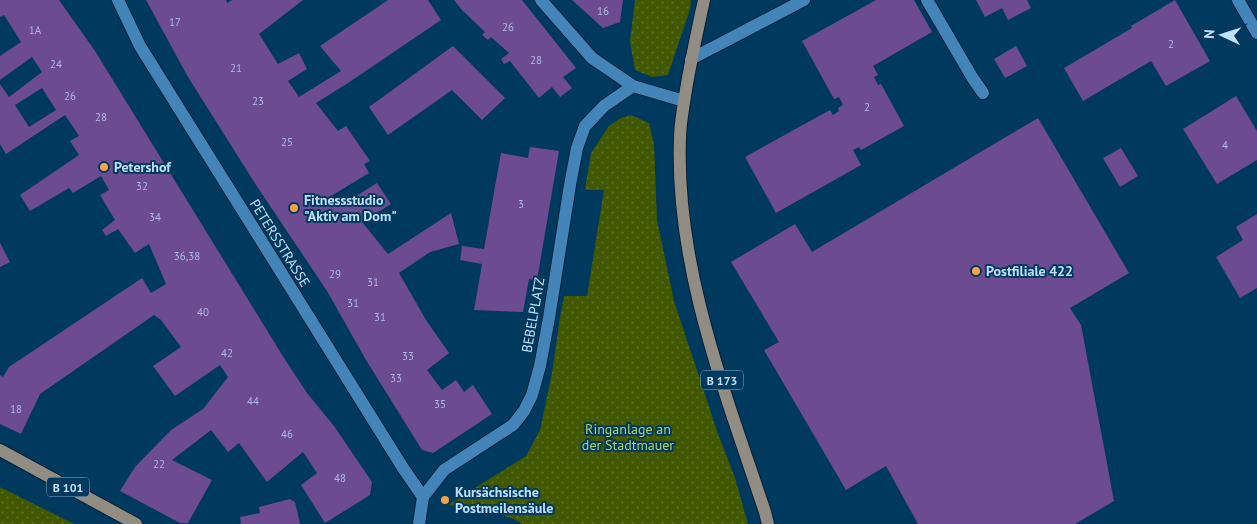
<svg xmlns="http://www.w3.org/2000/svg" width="1257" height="524" viewBox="0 0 1257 524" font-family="'PT Sans',sans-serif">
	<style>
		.park { fill: url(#park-dots) }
		.building { fill: #6d4b91; fill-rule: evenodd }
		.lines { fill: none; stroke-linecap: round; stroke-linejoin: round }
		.service-casing { stroke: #002039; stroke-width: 14 }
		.pedestrian-casing { stroke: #002039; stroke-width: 14 }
		.minor-casing { stroke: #002039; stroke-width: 14 }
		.primary-casing { stroke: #002039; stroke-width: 14 }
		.service { stroke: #4385b9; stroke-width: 12 }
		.pedestrian { stroke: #4385b9; stroke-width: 12 }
		.minor { stroke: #4385b9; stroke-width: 12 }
		.primary { stroke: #928d83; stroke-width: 12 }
		.poi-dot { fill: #f6a247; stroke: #00395e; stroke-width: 2 }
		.labels { text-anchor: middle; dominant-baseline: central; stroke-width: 4; stroke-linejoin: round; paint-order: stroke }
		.number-label { font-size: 11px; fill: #abbbe2 }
		.shield { fill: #00395e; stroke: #86aecd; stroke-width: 1 }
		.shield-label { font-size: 12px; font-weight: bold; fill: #c0e0fd }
		.poi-label { font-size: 14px; font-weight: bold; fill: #c0e0fd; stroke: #00395e; text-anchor: start }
		.street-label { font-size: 14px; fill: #c0e0fd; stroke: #00395e }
		.park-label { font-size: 14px; fill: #add264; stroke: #00395e }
	</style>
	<defs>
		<pattern id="park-dots" width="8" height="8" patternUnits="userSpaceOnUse" patternTransform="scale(1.25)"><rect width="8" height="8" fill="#415800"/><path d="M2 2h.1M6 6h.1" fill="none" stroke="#5b7026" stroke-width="1.8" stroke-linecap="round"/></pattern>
	</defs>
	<rect width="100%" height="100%" fill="#00395e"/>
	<path class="park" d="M635,0H691L690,9L668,75L652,77L635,70L630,41Z
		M631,115L649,123L654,144L657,220L674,301L717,431L735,478L748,524H523C503,512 471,508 448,505L526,456L540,430L552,373L560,317L564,296H587L604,190H585L591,153L609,126L621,118Z
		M0,487L74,524H0Z"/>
	<path class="building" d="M0,0H59L95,51L284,358L307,393L334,426L372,482L370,495L325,523L301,485L317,473L303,452L267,482L239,443L228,452L211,430L172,460L212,480L188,523H180L120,491L135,467L171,430L203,409L228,377L220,365L175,396L153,366L181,347L161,320L154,315L40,394L21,434L0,424V375L3,377L9,367L142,278L151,293L166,284L149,244L135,253L118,229L106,236L102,230L115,220L100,195L109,190L101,176L73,193L69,188L30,211L20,195L79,155L70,141L79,136L65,115L6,154L0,144V84L9,97L42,72L32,57L0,80V56L21,42L4,15L0,17ZM42,88L56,110L29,127L15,105Z
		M146,0H226L227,3L232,0H303L259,34L278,64L299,53L307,69L288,81L299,97L341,71L320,46L388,0H428L441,20L348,83L316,103L338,131L346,126L370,161L364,164L369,173L331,196L339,207L377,183L391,204L362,222L388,254L451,213L459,244L430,252L399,273L426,320L449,353L427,370L442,390L456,380L464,392L473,385L492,414L433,453L422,450L366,360L327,291L256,185L188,77Z
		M454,0H522L576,68L563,77L572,88L560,97L552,87L539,98L510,61L504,64L501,59L509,53L491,37L488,40L482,35L485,32L462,10Z
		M572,0H623L620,22L603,28Z
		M876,0H914L932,32L873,66L878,75L874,77L878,85L881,84L904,126L861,150L859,147L853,150L861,165L776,213L745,157L830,110L833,115L839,111L838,108L843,105L839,97L834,99L802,41Z
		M976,0H1027L1031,8L1008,20L1002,8L985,17Z
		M1175,0L1210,61L1166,86L1151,61L1083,101L1064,68L1132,28L1131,26Z
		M453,46L505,98L482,120L452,90L388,135L369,107Z
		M1016,46L1027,66L1005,78L994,59Z
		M1236,96L1257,131V160L1217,184L1183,129Z
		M1038,118L1129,273L1070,308L1081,325L1114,501L1075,524H918L886,466L846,490L764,350L779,342L731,262L795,224L812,252Z
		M530,147L559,151L537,280L529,279L523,312L474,310L482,264L460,260L462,246L484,249L501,153L528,158Z
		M1121,148L1138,176L1120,187L1103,158Z
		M1257,214V288L1240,298L1216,257L1243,240L1236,227Z
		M0,243L10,262L0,267Z
		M290,499L295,502L300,524H241L240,517L260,513L259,507Z"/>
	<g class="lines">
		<defs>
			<path id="service" d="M927,0L972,77L983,93"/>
			<path id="pedestrian" d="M118,0L140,46L403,468L423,497"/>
			<path id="minor" d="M541,0L592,58L633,86L684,101
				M1238,0L1257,33
				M691,59L804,0
				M419,524L423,497L444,470L513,425L524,411L532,395L540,366L549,318L570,185L577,148L585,126L604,106L633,86"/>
			<path id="primary" d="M704,0C697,32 690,64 685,96C683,110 680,124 680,138C675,266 725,392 765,512L768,524
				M0,450L136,524"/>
		</defs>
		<use href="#service" class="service-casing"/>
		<use href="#pedestrian" class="pedestrian-casing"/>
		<use href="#minor" class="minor-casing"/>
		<use href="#primary" class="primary-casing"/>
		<use href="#service" class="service"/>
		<use href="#pedestrian" class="pedestrian"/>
		<use href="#minor" class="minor"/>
		<use href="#primary" class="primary"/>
	</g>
	<g class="poi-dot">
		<circle cx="104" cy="167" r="5"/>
		<circle cx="294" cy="208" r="5"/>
		<circle cx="976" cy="271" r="5"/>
		<circle cx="445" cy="500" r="5"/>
	</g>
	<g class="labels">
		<g class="number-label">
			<text x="603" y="11">16</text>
			<text x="175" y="22">17</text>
			<text x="508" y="27">26</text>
			<text x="35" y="30">1A</text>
			<text x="1171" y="44">2</text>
			<text x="536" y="60">28</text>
			<text x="56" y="64">24</text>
			<text x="236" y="68">21</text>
			<text x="70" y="96">26</text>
			<text x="258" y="101">23</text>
			<text x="867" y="107">2</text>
			<text x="101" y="117">28</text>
			<text x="287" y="142">25</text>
			<text x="1225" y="145">4</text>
			<text x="142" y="186">32</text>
			<text x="521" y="204">3</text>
			<text x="155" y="217">34</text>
			<text x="187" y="256">36,38</text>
			<text x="335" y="274">29</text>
			<text x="373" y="282">31</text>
			<text x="353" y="303">31</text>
			<text x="203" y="312">40</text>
			<text x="380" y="317">31</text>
			<text x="227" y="353">42</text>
			<text x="408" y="356">33</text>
			<text x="396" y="378">33</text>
			<text x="253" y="401">44</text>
			<text x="440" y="404">35</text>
			<text x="16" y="409">18</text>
			<text x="287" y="434">46</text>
			<text x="159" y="464">22</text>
			<text x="340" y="478">48</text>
		</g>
		<g class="shield">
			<rect x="701" y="370.5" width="42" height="19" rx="4"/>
			<rect x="47" y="477.5" width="42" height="19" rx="4"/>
		</g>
		<g class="shield-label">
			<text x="722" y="380">B 173</text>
			<text x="68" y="487">B 101</text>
		</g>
		<g class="poi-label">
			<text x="114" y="167">Petershof</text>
			<text x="304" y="200">Fitnessstudio<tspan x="304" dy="16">"Aktiv am Dom"</tspan></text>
			<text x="986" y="271">Postfiliale 422</text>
			<text x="455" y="492">Kursächsische<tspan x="455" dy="16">Postmeilensäule</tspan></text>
		</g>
		<g class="street-label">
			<text transform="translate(280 243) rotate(58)">PETERSSTRASSE</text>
			<text transform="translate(533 315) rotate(-80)">BEBELPLATZ</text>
		</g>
		<g class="park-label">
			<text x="628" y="429">Ringanlage an<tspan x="628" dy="16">der Stadtmauer</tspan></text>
		</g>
	</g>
	<g transform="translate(1222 35) rotate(274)" stroke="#00395e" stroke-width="4" paint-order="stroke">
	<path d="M0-4L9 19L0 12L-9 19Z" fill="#c0e0fd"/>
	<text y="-8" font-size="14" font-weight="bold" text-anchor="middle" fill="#c0e0fd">N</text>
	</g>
</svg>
